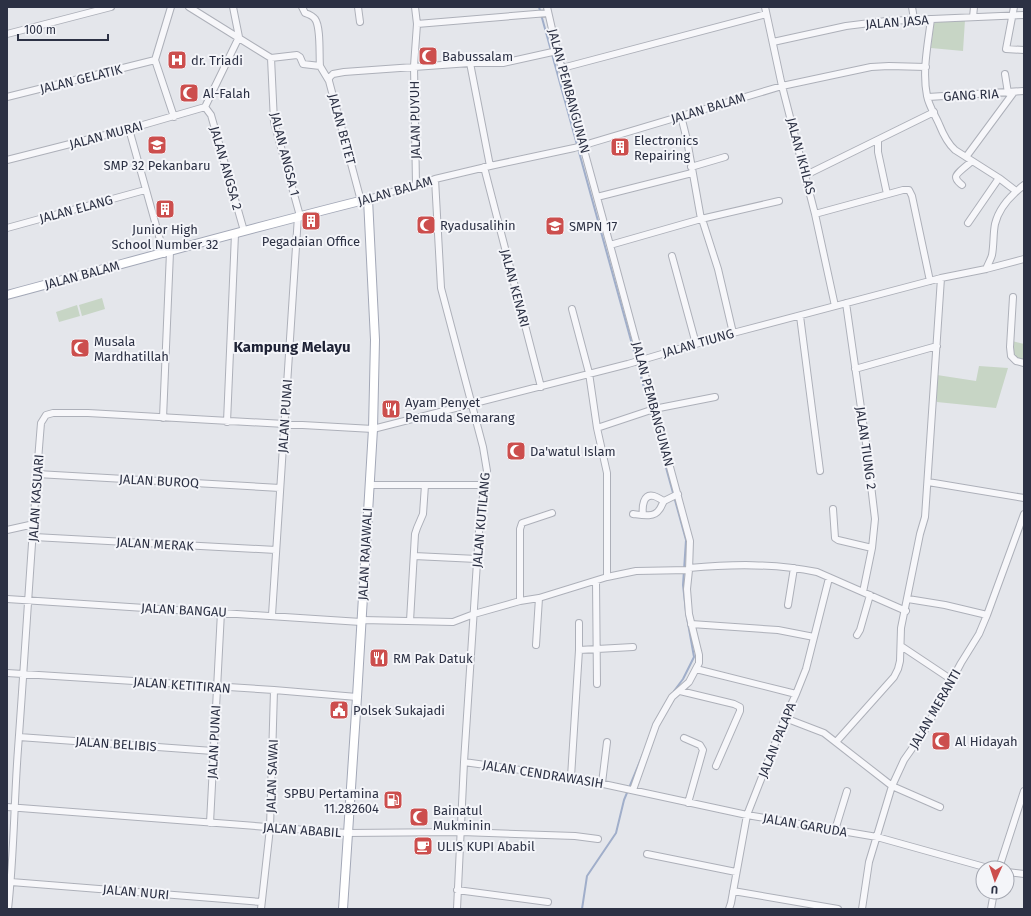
<svg xmlns="http://www.w3.org/2000/svg" width="1031" height="916" viewBox="0 0 1031 916" font-family="'Fira Sans',sans-serif">
	<style>
		.green { fill: #c7d5c5 }
		.lines { fill: none; stroke-linecap: round; stroke-linejoin: round }
		.stream { stroke: #a0aeca; stroke-width: 2 }
		.minor-casing { stroke: #adb0b9; stroke-width: 8 }
		.major-casing { stroke: #a3a8b7; stroke-width: 10 }
		.minor { stroke: #f7f7fa; stroke-width: 6 }
		.major { stroke: #fff; stroke-width: 8 }
		.labels { text-anchor: middle; dominant-baseline: central; stroke-width: 4; stroke-linejoin: round; paint-order: stroke }
		.street-label { font-size: 13px; fill: #2c3144; stroke: #f4f5f9 }
		.poi-label { font-size: 13px; fill: #2c3144; stroke: #f4f5f9; text-anchor: start }
		.quarter-label { font-size: 15px; font-weight: bold; fill: #1e2235; stroke: #f4f5f9 }
	</style>
	<rect width="100%" height="100%" fill="#e4e6eb"/>
	<path class="green" d="M965,20L963,51L931,48L934,24L936,21Z
		M102,298L105,309L82,316L79,305Z
		M77,305L80,316L59,322L56,312Z
		M1012,341L1024,344V361L1016,359L1013,355Z
		M979,366L1008,368L996,408L937,402V375L976,381Z"/>
	<g class="lines">
		<path class="stream" d="M539,7L686,540L683,585L686,612L694,657L683,679L674,691
			M582,909L587,876L616,833L624,800L643,754"/>
		<defs>
			<path id="minor" d="M171,7L155,60L174,117
				M189,7L271,58L274,122L300,216
				M302,7L305,13C308,14 313,16 315,19C321,27 319,55 320,66
				M358,7L360,22
				M415,7L417,24L414,66L416,185
				M547,7L557,51L610,245L690,541L689,570L687,589L689,614L699,655V663L689,682L672,697L656,725L633,790
				M765,7L782,86L815,214L835,306
				M912,7L914,19
				M1014,7L1006,49L1024,50
				M973,17L974,7
				M931,19C928,44 922,71 927,96C929,106 935,115 939,124C943,134 947,143 955,150L999,178L1016,191
				M417,24L548,13
				M7,34L111,7
				M773,42L846,26L886,21L1024,15
				M271,58L297,55L300,57L303,64L320,66L329,81
				M470,63L490,166
				M562,68L766,14
				M1005,74L1008,93
				M7,97L155,60
				M928,97L1024,91
				M205,107L211,115L244,231
				M205,107L239,37L233,7
				M681,116L687,140L701,219
				M129,129L164,254
				M878,141V152L887,194
				M966,157L1014,92
				M7,160L129,129L205,107
				M484,167L541,387
				M691,167L725,157
				M806,175L934,112
				M435,179L441,288L483,447L487,471L480,516L464,762L457,909
				M962,185C960,183 956,181 956,177C956,173 969,164 972,161
				M597,197L692,173
				M368,199L435,179L490,166L574,148L782,86L871,67L889,66L926,67
				M361,201L329,81V78L333,74L344,72L470,63H503L557,51
				M815,214L903,190H909L912,196L930,281
				M702,219L718,269L733,333
				M968,223L999,178
				M7,228L145,190
				M610,245L701,219L779,201
				M672,256L696,344
				M986,269C988,264 991,259 992,255C994,244 993,234 995,224C999,207 1011,195 1024,185
				M1013,297L1010,347L1011,356L1016,361L1024,363
				M846,303L866,443L875,519L872,548L863,592
				M572,309L589,373L597,428L607,473V577
				M800,316L820,471
				M855,369L937,346
				M163,418L170,252
				M227,422L235,234
				M597,428L654,409L715,397
				M37,474L280,488
				M928,482L1024,498
				M369,485H486
				M833,509L835,538L838,540L872,548
				M633,514C641,515 654,518 659,510C661,508 662,504 664,501L678,494
				M643,515C642,507 643,493 654,496C658,497 661,500 664,501
				M7,530L34,524
				M34,537L276,550
				M414,556L477,559
				M689,568C732,564 774,563 817,572L906,611
				M596,581L597,684
				M7,599L361,622
				M908,599L945,605L987,615
				M520,601V529L522,523L552,513
				M788,605L794,568
				M272,615L298,216
				M362,620L453,622L474,614L520,601L539,598L607,577L636,571L689,570
				M410,621L415,534L417,528L423,514L425,485
				M691,624L778,630L814,637
				M857,635L860,630L870,595
				M536,645L539,598
				M901,646L952,680
				M579,650L633,647
				M696,669L796,694
				M7,673L274,690L357,697
				M680,691L734,704L740,707V711L716,766
				M785,718L824,733L892,786L940,807
				M19,737L213,751
				M684,738L700,745L703,750L688,803
				M836,742L894,677L898,669L900,661L901,628L920,534L925,517L941,278
				M464,762L571,777L747,815L877,837L988,868
				M571,777L579,650V623
				M602,783L607,742
				M7,807L347,833L461,832L575,836L598,839
				M210,823L221,612
				M835,830L847,791
				M647,854L736,872
				M999,868L1024,791
				M1007,872L1024,874
				M11,882L261,902
				M457,890L548,902
				M733,891L838,909
				M8,909C14,856 14,802 18,749C26,640 32,531 41,423L46,415L53,413H88L373,429L628,364L733,333L941,278L986,269L1024,259
				M261,909L270,828L274,690
				M729,909L731,903L747,815L785,718L796,694L806,669L829,578
				M862,909L869,862L892,786L904,760L925,730L961,663L979,634L987,615L1024,514
				M991,909L994,892"/>
			<path id="major" d="M7,295C127,263 247,229 368,199L375,340L373,429L357,697L343,909"/>
		</defs>
		<use href="#minor" class="minor-casing"/>
		<use href="#major" class="major-casing"/>
		<use href="#minor" class="minor"/>
		<use href="#major" class="major"/>
	</g>
	<defs>
		<symbol id="mosque-square" viewBox="-11 -11 22 22"><rect x="-9" y="-9" width="18" height="18" rx="4" fill="#cc4e4d" stroke="#f4f5f9"/><path d="M3.5-4.9A6 6 0 1 0 3.5 4.9A5 5 0 1 1 3.5-4.9Z" fill="#fff"/></symbol>
		<symbol id="hospital-square" viewBox="-11 -11 22 22"><rect x="-9" y="-9" width="18" height="18" rx="4" fill="#cc4e4d" stroke="#f4f5f9"/><path d="M-5-5h3v3.5h4V-5h3V5h-3V1.5h-4V5h-3Z" fill="#fff"/></symbol>
		<symbol id="school-square" viewBox="-11 -11 22 22"><rect x="-9" y="-9" width="18" height="18" rx="4" fill="#cc4e4d" stroke="#f4f5f9"/><path d="M0-5L7-2L0 1L-7-2ZM-4 1L0 2.5L4 1V4Q0 6-4 4Z" fill="#fff"/></symbol>
		<symbol id="building-square" viewBox="-11 -11 22 22"><rect x="-9" y="-9" width="18" height="18" rx="4" fill="#cc4e4d" stroke="#f4f5f9"/><path d="M-4-6H4V6H1V3H-1V6H-4ZM-2.5-4.3h1.7v1.8h-1.7ZM.8-4.3h1.7v1.8H.8ZM-2.5-1h1.7V.8h-1.7ZM.8-1h1.7V.8H.8Z" fill="#fff"/></symbol>
		<symbol id="restaurant-square" viewBox="-11 -11 22 22"><rect x="-9" y="-9" width="18" height="18" rx="4" fill="#cc4e4d" stroke="#f4f5f9"/><path d="M-5-6h1v4h1v-4h1v4h1v-4h1v5L-1.5 .5V6h-2V.5L-5-1ZM5-6V6H3V1.5H1.5Q1.5-4 5-6Z" fill="#fff"/></symbol>
		<symbol id="civic-square" viewBox="-11 -11 22 22"><rect x="-9" y="-9" width="18" height="18" rx="4" fill="#cc4e4d" stroke="#f4f5f9"/><path d="M-.6-6.5H3V-4.5H.6V-3L4-1V1h2V6H-6V1h2V-1L-.6-3ZM-1.2 2.5V6h2.4V2.5Z" fill="#fff"/></symbol>
		<symbol id="fuel-square" viewBox="-11 -11 22 22"><rect x="-9" y="-9" width="18" height="18" rx="4" fill="#cc4e4d" stroke="#f4f5f9"/><path d="M-5.5-6h7V0h2V4h1.3V-2.5L3-4.5l.8-.8L6-3V5H2.5V1h-1V6h-7ZM-4.2-4.7v3.2H.2V-4.7Z" fill="#fff"/></symbol>
		<symbol id="cafe-square" viewBox="-11 -11 22 22"><rect x="-9" y="-9" width="18" height="18" rx="4" fill="#cc4e4d" stroke="#f4f5f9"/><path d="M-5.5-4.5H6V0H3Q3 3.5 0 3.5H-2.5Q-5.5 3.5-5.5 0ZM3-3.2v2h1.7v-2ZM-6 4.5H4V6H-6Z" fill="#fff"/></symbol>
	</defs>
	<g fill-rule="evenodd">
		<use href="#mosque-square" x="417" y="45" width="22" height="22"/>
		<use href="#hospital-square" x="166" y="49" width="22" height="22"/>
		<use href="#mosque-square" x="178" y="82" width="22" height="22"/>
		<use href="#school-square" x="146" y="134" width="22" height="22"/>
		<use href="#building-square" x="609" y="136" width="22" height="22"/>
		<use href="#building-square" x="154" y="198" width="22" height="22"/>
		<use href="#building-square" x="300" y="210" width="22" height="22"/>
		<use href="#mosque-square" x="415" y="214" width="22" height="22"/>
		<use href="#school-square" x="544" y="215" width="22" height="22"/>
		<use href="#mosque-square" x="69" y="337" width="22" height="22"/>
		<use href="#restaurant-square" x="380" y="398" width="22" height="22"/>
		<use href="#mosque-square" x="505" y="440" width="22" height="22"/>
		<use href="#restaurant-square" x="368" y="647" width="22" height="22"/>
		<use href="#civic-square" x="328" y="699" width="22" height="22"/>
		<use href="#mosque-square" x="930" y="730" width="22" height="22"/>
		<use href="#fuel-square" x="382" y="789" width="22" height="22"/>
		<use href="#mosque-square" x="408" y="806" width="22" height="22"/>
		<use href="#cafe-square" x="412" y="835" width="22" height="22"/>
	</g>
	<g class="labels">
		<g class="street-label">
			<text transform="translate(897 22) rotate(-4)">JALAN JASA</text>
			<text transform="translate(81 79) rotate(-14)">JALAN GELATIK</text>
			<text transform="translate(569 91) rotate(75)">JALAN PEMBANGUNAN</text>
			<text transform="translate(971 95) rotate(-3)">GANG RIA</text>
			<text transform="translate(708 108) rotate(-17)">JALAN BALAM</text>
			<text transform="translate(415 120) rotate(-91)">JALAN PUYUH</text>
			<text transform="translate(342 129) rotate(75)">JALAN BETET</text>
			<text transform="translate(106 135) rotate(-15)">JALAN MURAI</text>
			<text transform="translate(285 154) rotate(76)">JALAN ANGSA 1</text>
			<text transform="translate(801 156) rotate(75)">JALAN IKHLAS</text>
			<text transform="translate(226 168) rotate(74)">JALAN ANGSA 2</text>
			<text transform="translate(395 191) rotate(-16)">JALAN BALAM</text>
			<text transform="translate(76 209) rotate(-15)">JALAN ELANG</text>
			<text transform="translate(82 275) rotate(-15)">JALAN BALAM</text>
			<text transform="translate(515 288) rotate(75)">JALAN KENARI</text>
			<text transform="translate(698 343) rotate(-16)">JALAN TIUNG</text>
			<text transform="translate(653 404) rotate(75)">JALAN PEMBANGUNAN</text>
			<text transform="translate(285 416) rotate(-86)">JALAN PUNAI</text>
			<text transform="translate(866 448) rotate(82)">JALAN TIUNG 2</text>
			<text transform="translate(159 481) rotate(3)">JALAN BUROQ</text>
			<text transform="translate(36 498) rotate(-86)">JALAN KASUARI</text>
			<text transform="translate(481 520) rotate(-85)">JALAN KUTILANG</text>
			<text transform="translate(155 544) rotate(3)">JALAN MERAK</text>
			<text transform="translate(365 554) rotate(-87)">JALAN RAJAWALI</text>
			<text transform="translate(184 610) rotate(3)">JALAN BANGAU</text>
			<text transform="translate(182 685) rotate(4)">JALAN KETITIRAN</text>
			<text transform="translate(935 709) rotate(-60)">JALAN MERANTI</text>
			<text transform="translate(777 740) rotate(-68)">JALAN PALAPA</text>
			<text transform="translate(214 742) rotate(-87)">JALAN PUNAI</text>
			<text transform="translate(116 744) rotate(4)">JALAN BELIBIS</text>
			<text transform="translate(543 774) rotate(9)">JALAN CENDRAWASIH</text>
			<text transform="translate(272 776) rotate(-88)">JALAN SAWAI</text>
			<text transform="translate(805 825) rotate(10)">JALAN GARUDA</text>
			<text transform="translate(302 830) rotate(4)">JALAN ABABIL</text>
			<text transform="translate(136 892) rotate(5)">JALAN NURI</text>
		</g>
		<g class="poi-label">
			<text x="442" y="56">Babussalam</text>
			<text x="191" y="60">dr. Triadi</text>
			<text x="203" y="93">Al-Falah</text>
			<text x="634" y="140">Electronics<tspan x="634" dy="15">Repairing</tspan></text>
			<text x="157" y="165" text-anchor="middle">SMP 32 Pekanbaru</text>
			<text x="440" y="225">Ryadusalihin</text>
			<text x="569" y="226">SMPN 17</text>
			<text x="165" y="229" text-anchor="middle">Junior High<tspan x="165" dy="15">School Number 32</tspan></text>
			<text x="311" y="241" text-anchor="middle">Pegadaian Office</text>
			<text x="94" y="341">Musala<tspan x="94" dy="15">Mardhatillah</tspan></text>
			<text x="405" y="402">Ayam Penyet<tspan x="405" dy="15">Pemuda Semarang</tspan></text>
			<text x="530" y="451">Da'watul Islam</text>
			<text x="393" y="658">RM Pak Datuk</text>
			<text x="353" y="710">Polsek Sukajadi</text>
			<text x="955" y="741">Al Hidayah</text>
			<text x="379" y="793" text-anchor="end">SPBU Pertamina<tspan x="379" dy="15">11.282604</tspan></text>
			<text x="433" y="810">Bainatul<tspan x="433" dy="15">Mukminin</tspan></text>
			<text x="437" y="846">ULIS KUPI Ababil</text>
		</g>
		<g class="quarter-label">
			<text x="292" y="347">Kampung Melayu</text>
		</g>
	</g>
	<rect width="1031" height="916" fill="none" stroke="#2c3144" stroke-width="16"/>
	<g transform="translate(995 880) rotate(183)"><circle r="19" fill="#f4f5f9" stroke="#a4a7b1"/>
	<path d="M0-3L7 15L0 10L-7 15Z" fill="#cc4e4d"/>
	<text y="-6" font-size="11" font-weight="bold" text-anchor="middle" fill="#2c3144">U</text>
	</g>
	<path d="M18 34v6h90v-6" fill="none" stroke="#2c3144" stroke-width="2"/>
	<text x="24" y="34" font-size="12" fill="#2c3144" stroke="#f4f5f9" stroke-width="3" paint-order="stroke">100 m</text>
</svg>
